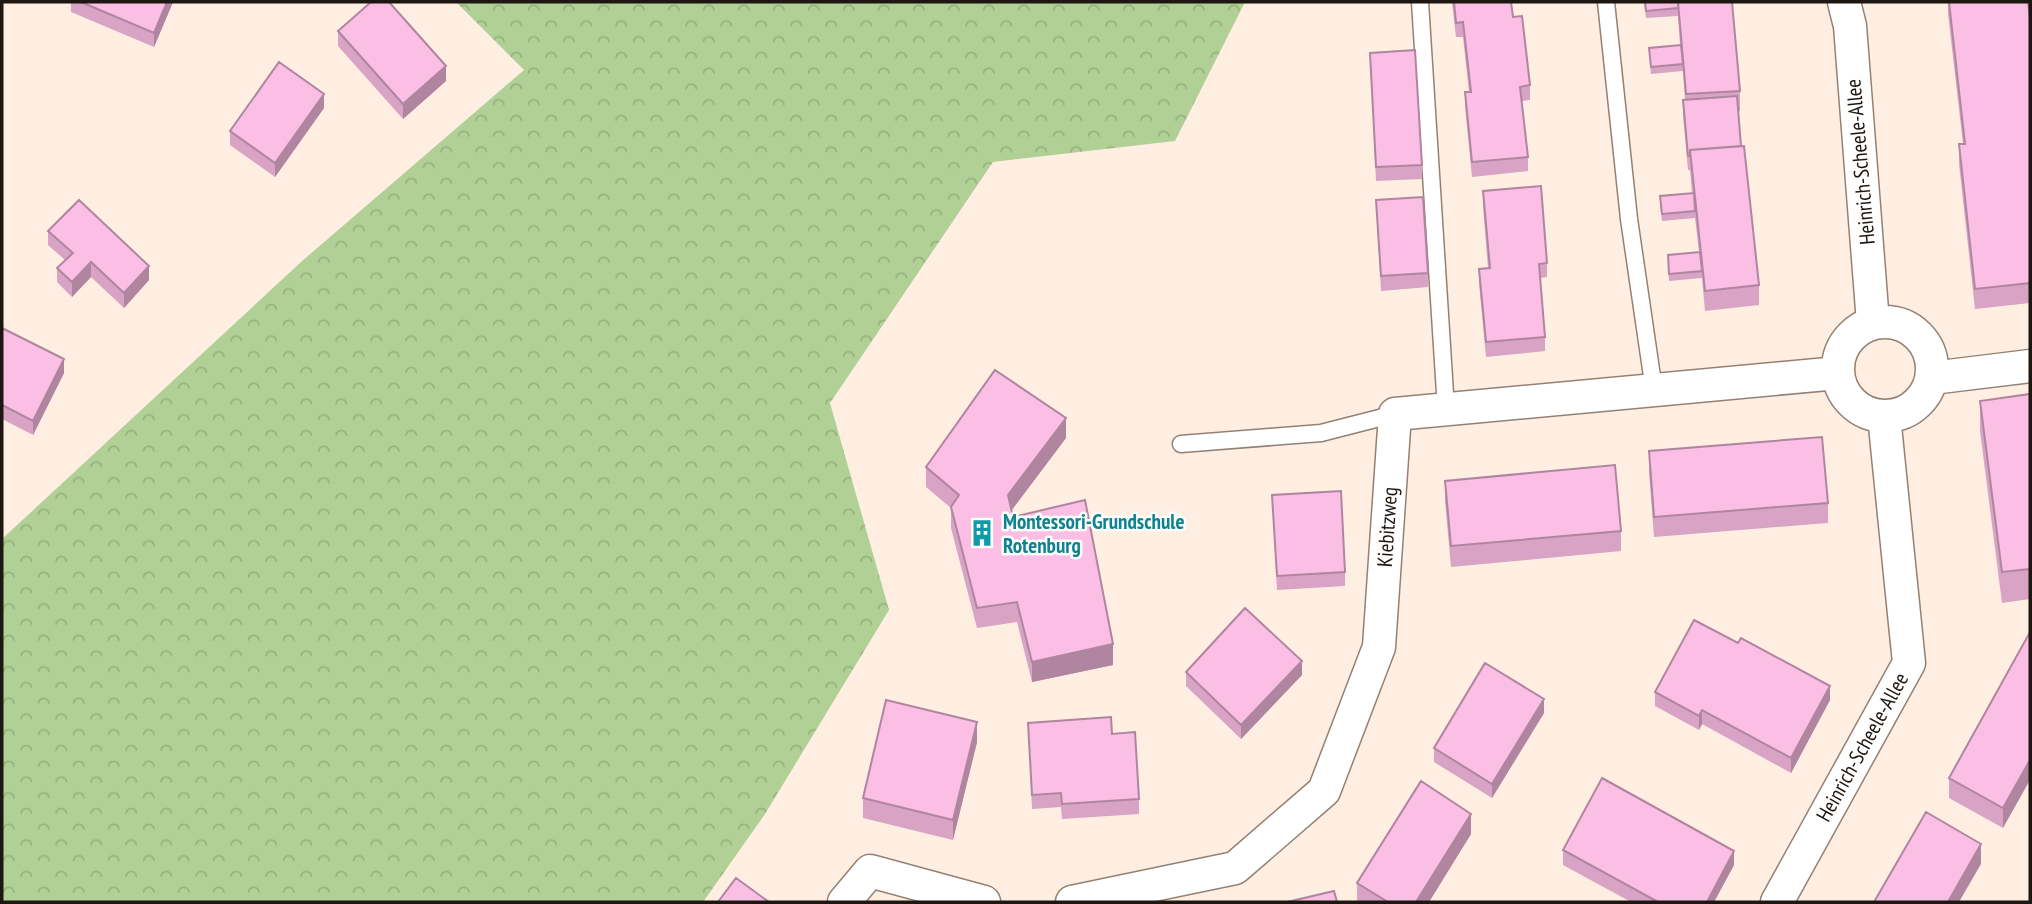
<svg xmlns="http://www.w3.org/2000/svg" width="2032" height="904" viewBox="0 0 2032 904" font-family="'PT Sans Narrow',sans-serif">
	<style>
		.forest { fill: url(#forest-crowns) }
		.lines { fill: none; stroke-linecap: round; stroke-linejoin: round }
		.lane-casing { stroke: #948173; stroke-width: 19 }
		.street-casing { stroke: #948173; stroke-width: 35 }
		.lane { stroke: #fff; stroke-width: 16 }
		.street { stroke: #fff; stroke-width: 32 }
		.wall { fill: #d8a3c5 }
		.shaded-wall { fill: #b085a0 }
		.building { fill: #fbbee5; stroke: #b085a0; stroke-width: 2 }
		.labels { text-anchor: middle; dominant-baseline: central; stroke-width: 5; stroke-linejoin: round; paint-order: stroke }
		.street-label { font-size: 21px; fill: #1d1611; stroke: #fefefe }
		.culture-label { font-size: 21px; font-weight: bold; fill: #0d838f; stroke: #fefefe; text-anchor: start }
	</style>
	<defs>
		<pattern id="forest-crowns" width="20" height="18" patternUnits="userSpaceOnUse" patternTransform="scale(1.75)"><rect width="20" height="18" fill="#b0d096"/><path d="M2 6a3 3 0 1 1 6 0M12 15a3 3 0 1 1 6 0" fill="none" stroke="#97b280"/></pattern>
	</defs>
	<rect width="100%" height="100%" fill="#ffeee1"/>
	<path class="forest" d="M456,2H1245L1175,141L993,162L830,403L889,610L765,814L703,902H2V539L301,262L524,70Z"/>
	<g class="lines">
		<defs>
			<path id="lane" d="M1420,2L1446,409
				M1606,2L1629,219L1654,390
				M1181,444L1321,433L1395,414"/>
			<path id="street" d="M1844,2L1850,26L1873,323
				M1838 369a47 47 0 1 1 94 0a47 47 0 1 1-94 0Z
				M1932,378L2030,366
				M844,902L870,871L984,902
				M1072,902L1235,868L1324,791L1379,647L1395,414L1838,373
				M1777,902L1909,663L1884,416"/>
		</defs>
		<use href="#lane" class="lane-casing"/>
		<use href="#street" class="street-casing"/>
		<use href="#lane" class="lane"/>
		<use href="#street" class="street"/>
	</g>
	<path class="wall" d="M71,2H173L154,47L71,12Z
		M1452,2H1511L1513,17L1530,85V100L1522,101L1528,157V171L1472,177L1465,106V92H1469L1463,37H1456Z
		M1644,2H1732L1740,91V111H1738L1741,146L1759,285V305L1705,311L1702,278L1669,281L1668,262L1699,252L1695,218L1662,221L1660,203V196L1692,193L1690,170H1688L1683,114V100H1685L1683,71L1651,74L1649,55V48L1680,45L1678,16L1646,18Z
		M1948,2H2028L2030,18V303L1975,309L1959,164V144H1963L1948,14Z
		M338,31L446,81L403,119L338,46Z
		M1370,53L1422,165V179L1376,181Z
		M324,108L275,177L230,145V131Z
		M1483,191L1547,263V277L1540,278L1545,337V351L1486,357L1479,283V269L1488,268L1483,206Z
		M1376,200L1428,273V287L1381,291Z
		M48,231L149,280L124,308L91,277L72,297L57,282V268L65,260L48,245Z
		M2,328L64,373L33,435L2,419Z
		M2030,394V599L2002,603L1980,431V401Z
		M1066,438L1011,511L1013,517L1113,665L1032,682L1017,622L977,628L951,528V508L926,487V467Z
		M1649,451L1828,503V523L1654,537L1649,472Z
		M1445,481L1621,531V551L1451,567L1445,501Z
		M1272,495L1345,572V586L1277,590Z
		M2030,632L2003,828L1949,798V778Z
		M1186,672L1302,675L1241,739L1186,686Z
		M1655,692L1830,700L1791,773L1702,724L1699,730L1655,706Z
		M1544,713L1492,798L1434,762V748Z
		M1028,723L1112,734L1139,799V814L1062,819L1061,807L1032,809Z
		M977,742L953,840L863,818V798Z
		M1471,834L1429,902H1357V883Z
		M1563,850L1734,865L1714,902H1631L1563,865Z"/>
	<path class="shaded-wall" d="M167,2H173L154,47V33Z
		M446,66V81L403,119V104Z
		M324,94V108L275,177V163Z
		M91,262V277L72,297V282Z
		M149,266V280L124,308V293Z
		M64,359V373L33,435V421Z
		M1066,418V438L1008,515V495Z
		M1113,644V665L1032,682V662Z
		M1302,661V675L1241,739V725Z
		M1830,686V700L1791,773V758Z
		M1544,699V713L1492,798V784Z
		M1702,710V724L1699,730V716Z
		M977,722V742L953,840V820Z
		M2030,760V780L2003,828V808Z
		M1471,814V834L1429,902H1416Z
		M1981,844V864L1959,902H1948Z
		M1734,851V865L1714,902H1707Z"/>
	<path class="building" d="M81,2H167L154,33Z
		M371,2H389L446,66L403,104L338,31Z
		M1454,2H1511L1513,17L1522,16L1530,85L1520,87L1528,157L1472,162L1465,92H1471L1463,22L1456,23Z
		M1645,2H1678V8L1646,11Z
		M1678,2H1732L1740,91L1686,94Z
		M1949,2H2028L2030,18V283L1975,289L1959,144H1965Z
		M1681,45L1683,64L1651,67L1649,48Z
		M1415,50L1422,165L1376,167L1370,53Z
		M279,62L324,94L275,163L230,131Z
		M1737,96L1741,146L1690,150V156H1688L1683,100Z
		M1744,146L1759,285L1705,291L1690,150Z
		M1541,186L1547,263L1539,264L1545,337L1486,342L1479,269L1490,268L1483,191Z
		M1694,193L1695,211L1662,214L1660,196Z
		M1423,197L1428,273L1381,276L1376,200Z
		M79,200L149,266L124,293L91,262L72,282L57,268L73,253L48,231Z
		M1700,252L1702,271L1669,274L1668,255Z
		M2,328L64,359L33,421L2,405Z
		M995,370L1066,418L1008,495L1013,517L1085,500L1113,644L1032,662L1017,602L977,608L951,507L959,495L926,467Z
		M2030,394V569L2002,572L1980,401Z
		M1822,437L1828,503L1654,517L1649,451Z
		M1615,465L1621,531L1451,546L1445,481Z
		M1341,491L1345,572L1277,576L1272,495Z
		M1245,608L1302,661L1241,725L1186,672Z
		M1694,620L1738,643L1741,638L1830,686L1791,758L1702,710L1699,716L1655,692Z
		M2030,632V760L2003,808L1949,778Z
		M1485,663L1544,699L1492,784L1434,748Z
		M886,700L977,722L953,820L863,798Z
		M1111,717L1112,734L1135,732L1139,799L1062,804L1061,793L1032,795L1028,723Z
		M1602,778L1734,851L1707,902H1658L1563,850Z
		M1421,781L1471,814L1416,902H1388L1357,883Z
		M1926,812L1981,844L1948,902H1874Z
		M736,878L769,902H718Z
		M1334,891L1337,902H1287Z"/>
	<defs>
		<symbol id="building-bare" viewBox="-9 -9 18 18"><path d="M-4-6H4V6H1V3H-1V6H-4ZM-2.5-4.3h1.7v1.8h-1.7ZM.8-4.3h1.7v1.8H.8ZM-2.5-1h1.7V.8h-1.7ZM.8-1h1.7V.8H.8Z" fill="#0f9aa8" stroke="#fefefe" stroke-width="2.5" paint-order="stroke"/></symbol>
	</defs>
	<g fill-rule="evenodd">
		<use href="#building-bare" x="963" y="514" width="38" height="38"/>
	</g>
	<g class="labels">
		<g class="street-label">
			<text transform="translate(1860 162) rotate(-95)">Heinrich-Scheele-Allee</text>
			<text transform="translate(1387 527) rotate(-86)">Kiebitzweg</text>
			<text transform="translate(1862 747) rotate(-61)">Heinrich-Scheele-Allee</text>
		</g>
		<g class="culture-label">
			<text x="1003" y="521">Montessori-Grundschule<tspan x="1003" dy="24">Rotenburg</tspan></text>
		</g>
	</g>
	<rect width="2032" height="904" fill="none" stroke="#1d1611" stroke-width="7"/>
</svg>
